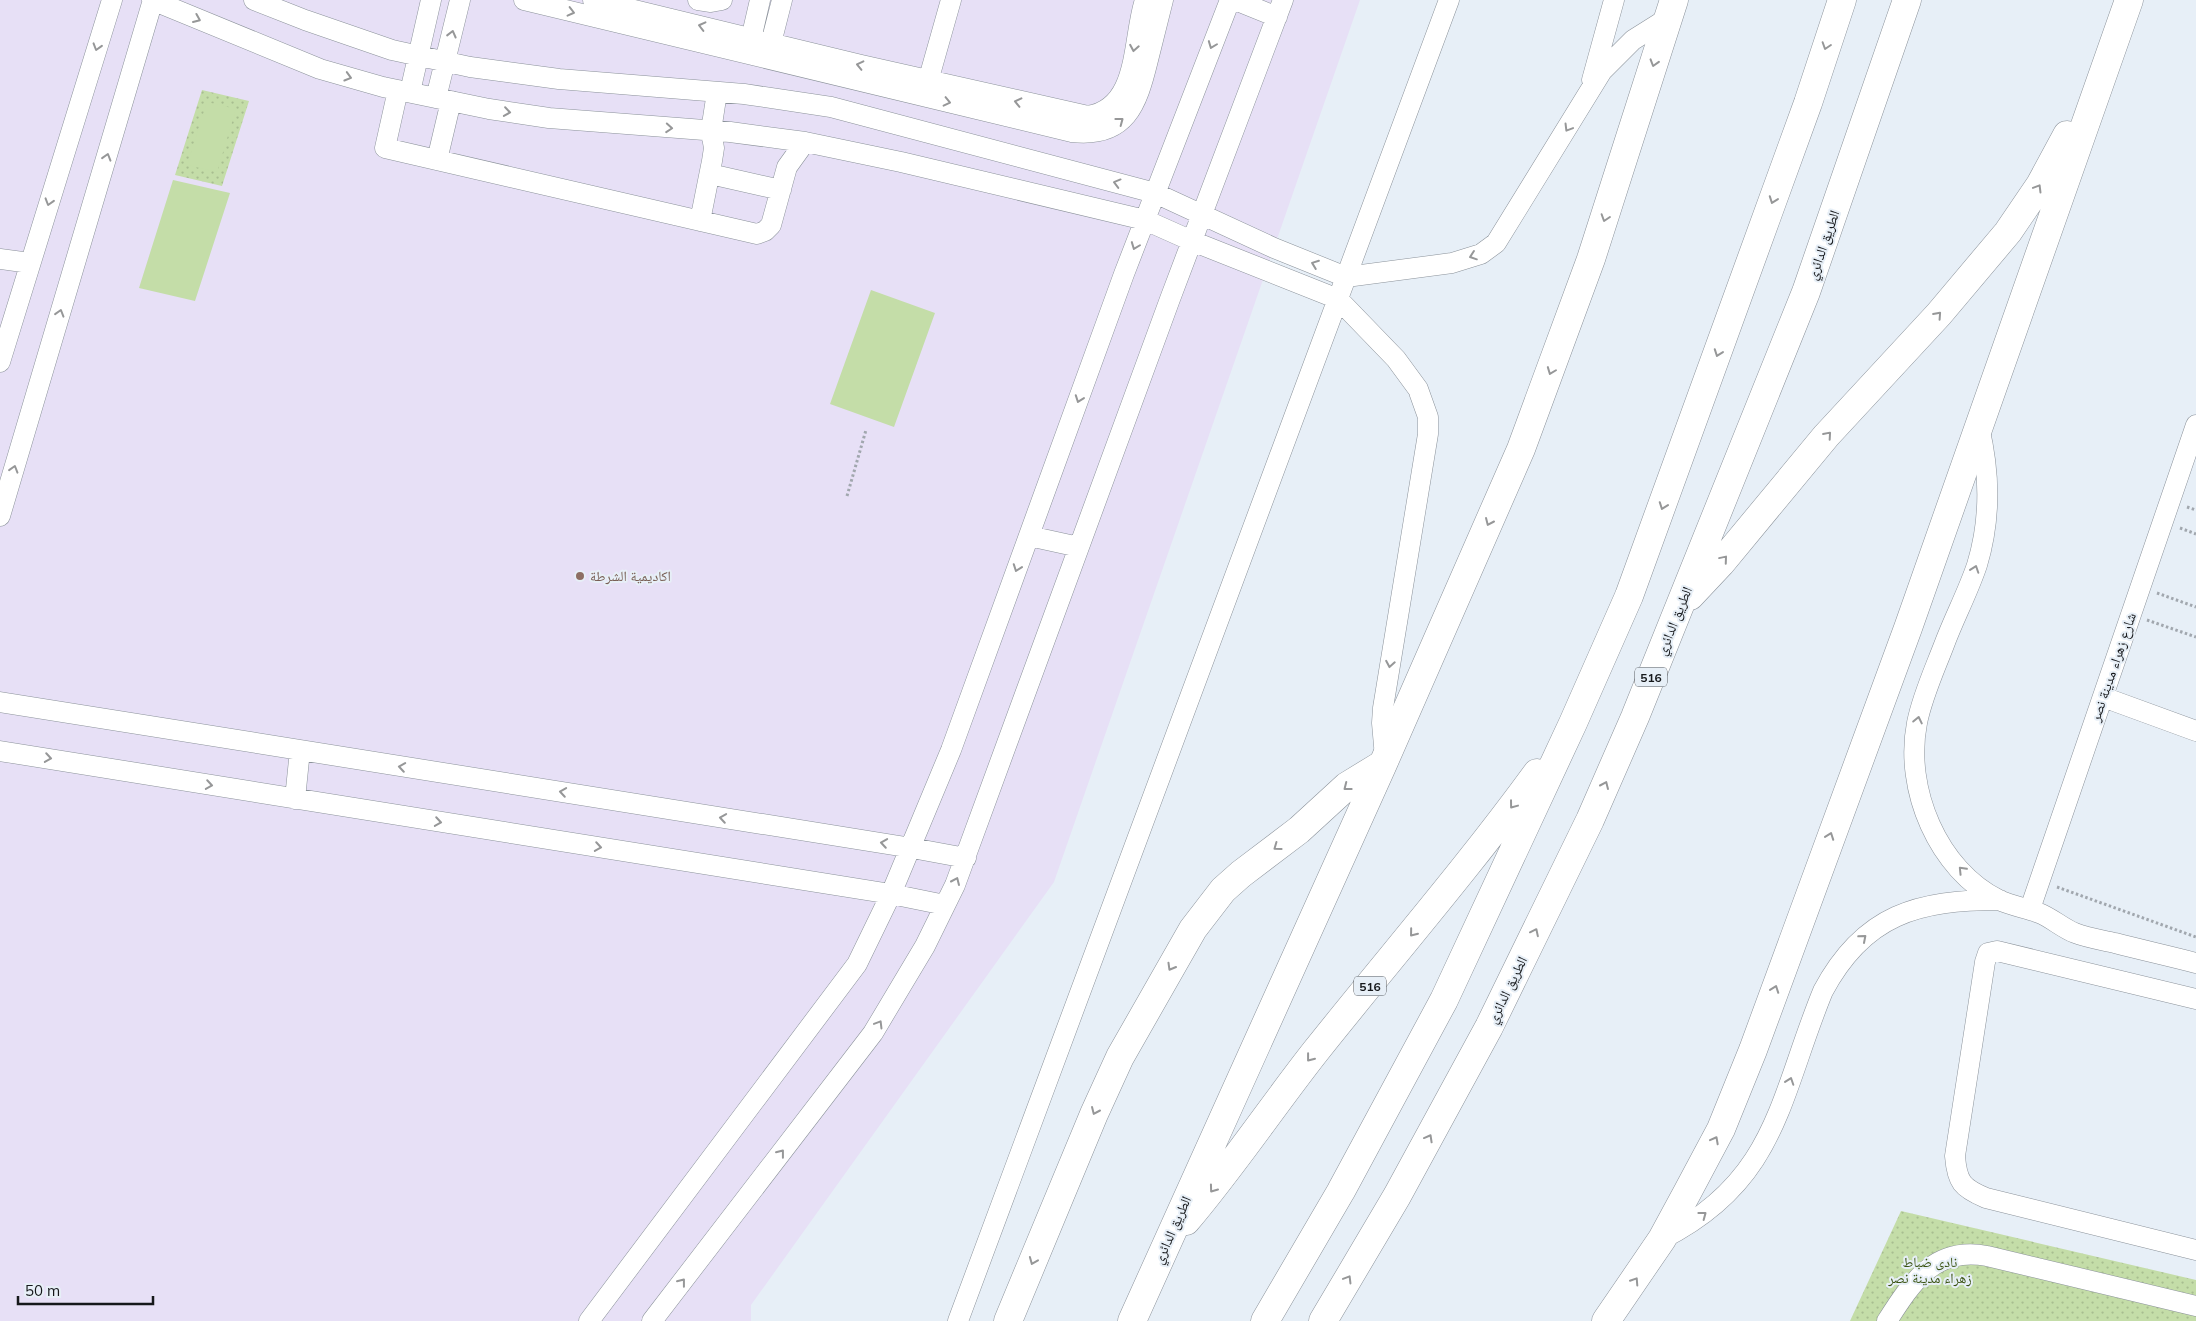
<svg xmlns="http://www.w3.org/2000/svg" width="2196" height="1321" viewBox="0 0 2196 1321" font-family="Mulish,'Noto Naskh Arabic',sans-serif">
	<style>
		.education { fill: #e7e0f6 }
		.park { fill: url(#park-dots) }
		.pitch { fill: #c4dda8 }
		.lines { fill: none; stroke-linecap: round; stroke-linejoin: round }
		.minor-casing { stroke: #8b929a; stroke-width: 21 }
		.highway-casing { stroke: #8b929a; stroke-width: 29 }
		.path { stroke: #a1a7ae; stroke-width: 3; stroke-dasharray: 2.5 2.5; stroke-linecap: butt }
		.minor { stroke: #fff; stroke-width: 20 }
		.highway { stroke: #fff; stroke-width: 28 }
		.oneway { stroke: #969798 }
		.education-dot { fill: #8d6e63; stroke: #e7eff7; stroke-width: 2 }
		.labels { text-anchor: middle; dominant-baseline: central; stroke-width: 4; stroke-linejoin: round; paint-order: stroke }
		.shield { fill: #e7eff7; stroke: #55585d; stroke-width: 1 }
		.shield-label { font-size: 12px; font-weight: bold; fill: #16181b }
		.street-label { font-size: 14px; fill: #16181b; stroke: #e7eff7 }
		.education-label { font-size: 14px; fill: #785e54; stroke: #e7eff7; text-anchor: start }
		.park-label { font-size: 14px; fill: #3a5312; stroke: #e7eff7 }
	</style>
	<defs>
		<pattern id="park-dots" width="8" height="8" patternUnits="userSpaceOnUse" patternTransform="scale(1.25)"><rect width="8" height="8" fill="#c4dda8"/><path d="M2 2h.1M6 6h.1" fill="none" stroke="#a8bd90" stroke-width="1.8" stroke-linecap="round"/></pattern>
	</defs>
	<rect width="100%" height="100%" fill="#e7eff7"/>
	<path class="education" d="M0,0H1360L1054,882L751,1305V1321H0Z"/>
	<path class="park" d="M202,90L249,101L222,186L175,175Z
		M1901,1211L2196,1280V1321H1850Z"/>
	<path class="pitch" d="M207,102L236,109L217,172L187,165Z
		M173,180L230,193L195,301L139,288Z
		M871,290L935,313L894,427L830,404Z"/>
	<g class="lines">
		<defs>
			<path id="minor" d="M152,0L320,69L383,87L489,109L549,118L730,132L805,142L901,162L1145,220L1192,241L1338,299L1396,359L1418,389L1428,417V434L1383,708L1382,723L1385,757
				M254,0L305,20L392,50L470,67L559,79L744,94L831,107L1155,193L1274,248L1346,277L1452,263L1481,254L1496,243L1602,71L1633,40L1668,18
				M524,0L1072,132C1126,138 1137,105 1148,60C1153,40 1158,20 1163,0
				M593,0L861,65L1088,116C1140,108 1132,39 1145,0
				M698,0L711,2L722,0
				M1235,0L1277,17
				M748,52L760,0
				M768,55L782,0
				M1592,80L1614,0
				M398,90L385,148L757,234L765,231L771,225L787,167L805,142
				M410,92L431,0
				M925,92L951,0
				M436,98L460,0
				M437,160L451,101
				M710,174L781,190
				M700,221L712,161L714,148L711,131L717,92
				M0,259L30,263
				M0,362L112,0
				M1979,427C1990,473 1991,519 1977,565C1968,592 1954,618 1944,645C1934,671 1922,697 1917,723C1904,789 1938,870 1999,900C2012,906 2026,908 2039,913C2052,918 2062,928 2075,933C2088,938 2102,940 2115,943C2142,950 2169,956 2196,963
				M0,516L153,0
				M1029,536L1079,547
				M2103,697L2196,731
				M0,702L912,848L966,858
				M0,751L891,894L945,905
				M295,799L300,750
				M2030,909L2196,425
				M2196,999L1997,951L1988,953L1985,962L1955,1156C1957,1182 1962,1188 1986,1198L2196,1250
				M1662,1239C1777,1181 1779,1098 1823,991C1864,914 1918,900 2000,900
				M589,1321L857,964L891,894L951,750L1124,274L1230,0
				M652,1321L873,1033L925,946L955,885L1170,299L1283,0
				M958,1321L1449,0
				M1887,1321C1912,1282 1935,1246 1987,1256L2196,1306"/>
			<path id="highway" d="M1690,596L1721,563L1826,436L1939,314L2008,232L2040,185L2067,135
				M1186,1221C1232,1167 1271,1108 1315,1052C1389,959 1467,869 1537,773
				M1008,1321L1094,1114L1120,1057L1193,929L1223,890L1241,874L1299,830L1347,786L1383,764
				M1132,1321L1383,764L1521,449L1591,259L1674,0
				M1265,1321L1341,1191L1444,1000L1573,723L1629,596L1808,103L1842,0
				M1323,1321L1397,1196L1489,1027L1590,820L1635,717L1806,292L1907,0
				M1606,1321L1662,1239L1688,1191L1721,1129L1753,1050L1908,628L2129,0"/>
		</defs>
		<use href="#minor" class="minor-casing"/>
		<use href="#highway" class="highway-casing"/>
		<path class="path" d="M847,496L866,430
			M2187,507L2196,510
			M2180,528L2196,534
			M2157,593L2196,607
			M2147,620L2196,637
			M2057,887L2196,937"/>
		<use href="#minor" class="minor"/>
		<use href="#highway" class="highway"/>
	</g>
	<defs><path id="oneway-chevron" d="M-2-3.5L2.5 0L-2 3.5" fill="none" stroke-width="1.6" stroke-linecap="round" stroke-linejoin="round" transform="scale(1.25)"/></defs>
	<g class="oneway">
		<use href="#oneway-chevron" transform="translate(571 12) rotate(14)"/>
		<use href="#oneway-chevron" transform="translate(197 19) rotate(23)"/>
		<use href="#oneway-chevron" transform="translate(702 26) rotate(-166)"/>
		<use href="#oneway-chevron" transform="translate(452 34) rotate(-76)"/>
		<use href="#oneway-chevron" transform="translate(1212 45) rotate(111)"/>
		<use href="#oneway-chevron" transform="translate(1826 46) rotate(108)"/>
		<use href="#oneway-chevron" transform="translate(97 47) rotate(107)"/>
		<use href="#oneway-chevron" transform="translate(1134 48) rotate(100)"/>
		<use href="#oneway-chevron" transform="translate(1654 63) rotate(107)"/>
		<use href="#oneway-chevron" transform="translate(860 65) rotate(-167)"/>
		<use href="#oneway-chevron" transform="translate(348 77) rotate(16)"/>
		<use href="#oneway-chevron" transform="translate(947 102) rotate(13)"/>
		<use href="#oneway-chevron" transform="translate(1018 102) rotate(-167)"/>
		<use href="#oneway-chevron" transform="translate(507 112) rotate(8)"/>
		<use href="#oneway-chevron" transform="translate(1120 121) rotate(-37)"/>
		<use href="#oneway-chevron" transform="translate(669 128) rotate(4)"/>
		<use href="#oneway-chevron" transform="translate(1568 128) rotate(121)"/>
		<use href="#oneway-chevron" transform="translate(107 157) rotate(-73)"/>
		<use href="#oneway-chevron" transform="translate(1117 183) rotate(-165)"/>
		<use href="#oneway-chevron" transform="translate(2038 188) rotate(-59)"/>
		<use href="#oneway-chevron" transform="translate(1773 200) rotate(110)"/>
		<use href="#oneway-chevron" transform="translate(49 202) rotate(107)"/>
		<use href="#oneway-chevron" transform="translate(1605 218) rotate(108)"/>
		<use href="#oneway-chevron" transform="translate(1135 246) rotate(111)"/>
		<use href="#oneway-chevron" transform="translate(1473 256) rotate(161)"/>
		<use href="#oneway-chevron" transform="translate(1315 264) rotate(-159)"/>
		<use href="#oneway-chevron" transform="translate(60 313) rotate(-73)"/>
		<use href="#oneway-chevron" transform="translate(1938 315) rotate(-48)"/>
		<use href="#oneway-chevron" transform="translate(1718 353) rotate(110)"/>
		<use href="#oneway-chevron" transform="translate(1551 371) rotate(111)"/>
		<use href="#oneway-chevron" transform="translate(1079 399) rotate(110)"/>
		<use href="#oneway-chevron" transform="translate(1828 435) rotate(-49)"/>
		<use href="#oneway-chevron" transform="translate(14 469) rotate(-73)"/>
		<use href="#oneway-chevron" transform="translate(1663 506) rotate(110)"/>
		<use href="#oneway-chevron" transform="translate(1489 522) rotate(114)"/>
		<use href="#oneway-chevron" transform="translate(1724 559) rotate(-50)"/>
		<use href="#oneway-chevron" transform="translate(1017 568) rotate(110)"/>
		<use href="#oneway-chevron" transform="translate(1975 569) rotate(-71)"/>
		<use href="#oneway-chevron" transform="translate(1390 664) rotate(100)"/>
		<use href="#oneway-chevron" transform="translate(1918 720) rotate(-78)"/>
		<use href="#oneway-chevron" transform="translate(48 758) rotate(9)"/>
		<use href="#oneway-chevron" transform="translate(402 767) rotate(-171)"/>
		<use href="#oneway-chevron" transform="translate(209 785) rotate(9)"/>
		<use href="#oneway-chevron" transform="translate(1605 785) rotate(-66)"/>
		<use href="#oneway-chevron" transform="translate(1347 787) rotate(142)"/>
		<use href="#oneway-chevron" transform="translate(563 792) rotate(-171)"/>
		<use href="#oneway-chevron" transform="translate(1513 805) rotate(127)"/>
		<use href="#oneway-chevron" transform="translate(723 818) rotate(-171)"/>
		<use href="#oneway-chevron" transform="translate(438 822) rotate(9)"/>
		<use href="#oneway-chevron" transform="translate(1830 836) rotate(-70)"/>
		<use href="#oneway-chevron" transform="translate(884 843) rotate(-171)"/>
		<use href="#oneway-chevron" transform="translate(598 847) rotate(9)"/>
		<use href="#oneway-chevron" transform="translate(1277 847) rotate(144)"/>
		<use href="#oneway-chevron" transform="translate(1962 870) rotate(-134)"/>
		<use href="#oneway-chevron" transform="translate(956 881) rotate(-66)"/>
		<use href="#oneway-chevron" transform="translate(1535 932) rotate(-64)"/>
		<use href="#oneway-chevron" transform="translate(1413 933) rotate(129)"/>
		<use href="#oneway-chevron" transform="translate(1863 938) rotate(-41)"/>
		<use href="#oneway-chevron" transform="translate(1171 967) rotate(120)"/>
		<use href="#oneway-chevron" transform="translate(1775 989) rotate(-70)"/>
		<use href="#oneway-chevron" transform="translate(879 1024) rotate(-59)"/>
		<use href="#oneway-chevron" transform="translate(1310 1058) rotate(128)"/>
		<use href="#oneway-chevron" transform="translate(1790 1081) rotate(-71)"/>
		<use href="#oneway-chevron" transform="translate(1095 1111) rotate(114)"/>
		<use href="#oneway-chevron" transform="translate(1429 1138) rotate(-61)"/>
		<use href="#oneway-chevron" transform="translate(1715 1140) rotate(-62)"/>
		<use href="#oneway-chevron" transform="translate(781 1153) rotate(-52)"/>
		<use href="#oneway-chevron" transform="translate(1213 1189) rotate(126)"/>
		<use href="#oneway-chevron" transform="translate(1703 1215) rotate(-37)"/>
		<use href="#oneway-chevron" transform="translate(1033 1261) rotate(112)"/>
		<use href="#oneway-chevron" transform="translate(1348 1279) rotate(-59)"/>
		<use href="#oneway-chevron" transform="translate(1635 1281) rotate(-57)"/>
		<use href="#oneway-chevron" transform="translate(682 1282) rotate(-52)"/>
	</g>
	<circle class="education-dot" cx="580" cy="576" r="5"/>
	<g class="labels">
		<g class="shield">
			<rect x="1635" y="667.5" width="32" height="19" rx="4"/>
			<rect x="1354" y="976.5" width="32" height="19" rx="4"/>
		</g>
		<g class="shield-label">
			<text x="1651" y="677">516</text>
			<text x="1370" y="986">516</text>
		</g>
		<g class="street-label">
			<text transform="translate(1823 245) rotate(-71)">الطريق الدائري</text>
			<text transform="translate(1674 621) rotate(-68)">الطريق الدائري</text>
			<text transform="translate(2113 667) rotate(-71)">شارع زهراء مدينة نصر</text>
			<text transform="translate(1507 990) rotate(-64)">الطريق الدائري</text>
			<text transform="translate(1172 1230) rotate(-66)">الطريق الدائري</text>
		</g>
		<g class="education-label">
			<text x="590" y="576">اكاديمية الشرطة</text>
		</g>
		<g class="park-label">
			<text x="1930" y="1262">نادى ضباط<tspan x="1930" dy="16">زهراء مدينة نصر</tspan></text>
		</g>
	</g>
	<path d="M18 1296v8h135v-8" fill="none" stroke="#16181b" stroke-width="2.5"/>
	<text x="25" y="1296" font-size="15" fill="#16181b" stroke="#e7eff7" stroke-width="4" paint-order="stroke">50 m</text>
</svg>
